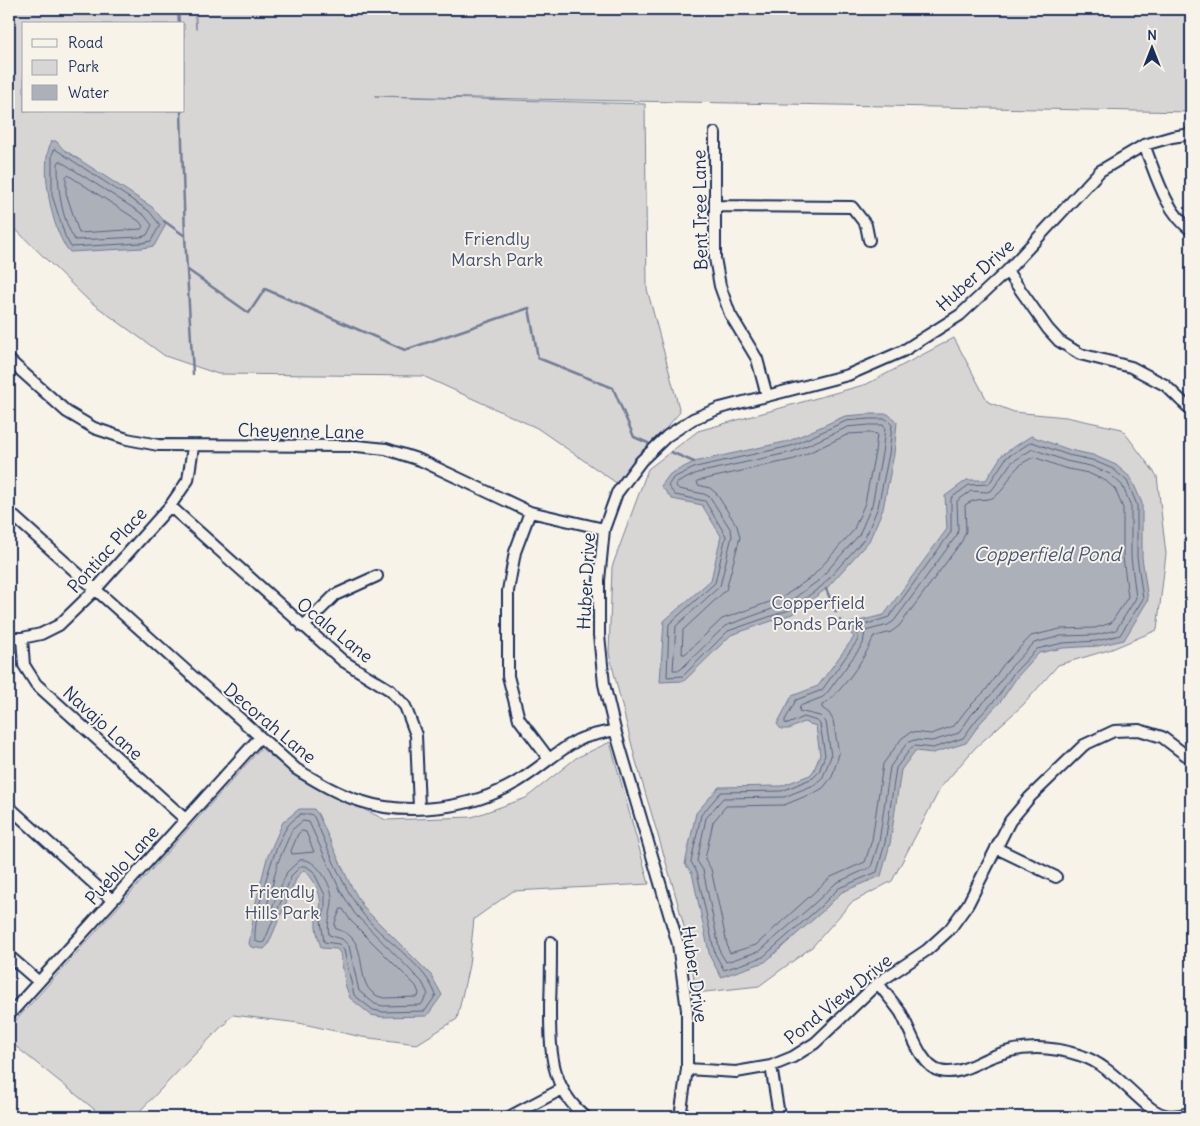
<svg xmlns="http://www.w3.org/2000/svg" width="1200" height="1126" viewBox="0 0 1200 1126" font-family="Delius,sans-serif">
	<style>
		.green { fill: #d7d6d4; stroke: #798299; fill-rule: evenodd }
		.water { fill: #acb0b9; stroke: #727c95 }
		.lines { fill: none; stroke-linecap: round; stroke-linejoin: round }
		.shore { stroke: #556382; stroke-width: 1 }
		.stream { stroke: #727c95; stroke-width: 2.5 }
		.minor-casing { stroke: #1b2f5e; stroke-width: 14 }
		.minor { stroke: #f7f3e8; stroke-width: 10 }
		.labels { text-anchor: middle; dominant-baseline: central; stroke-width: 4; stroke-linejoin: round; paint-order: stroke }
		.street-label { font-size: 18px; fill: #1b2f5e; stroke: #f7f3e8 }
		.park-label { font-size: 18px; fill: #415076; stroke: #f7f3e8 }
		.water-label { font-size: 19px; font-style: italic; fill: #465679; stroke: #f7f3e8 }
	</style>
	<rect width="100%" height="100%" fill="#f7f3e8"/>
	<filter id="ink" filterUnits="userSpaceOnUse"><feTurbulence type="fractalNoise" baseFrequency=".02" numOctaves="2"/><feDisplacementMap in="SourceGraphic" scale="10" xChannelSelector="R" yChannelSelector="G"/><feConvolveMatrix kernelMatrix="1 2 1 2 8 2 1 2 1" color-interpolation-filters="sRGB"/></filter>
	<g filter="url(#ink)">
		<path class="green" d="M9,9H194L196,29V9H1191V112L375,96L645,104L647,289L680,412L618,484L537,428L423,376L218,374L165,356L88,300L9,223ZM24,24H184V111H24Z
			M954,338L988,402L1014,412L1066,417L1122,429L1157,476L1166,554L1157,630L1112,649L1058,665L1023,705L975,748L941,787L892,881L851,903L812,947L759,986L696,993L688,941L673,886L635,758L609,653L612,567L648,469L698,431L867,384Z
			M610,742L649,884L513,891L474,919L469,965L457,1019L417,1044L362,1037L299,1023L233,1015L226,1021L227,1023L222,1026L134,1117H104L9,1041V1028L261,748L298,778L386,820L472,817L526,798L576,758Z"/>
		<path class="water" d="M52,141H56L63,149L152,207L165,222V226L154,246L143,248L70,252C52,235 38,162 52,141Z
			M869,414H888L897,422L894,454L883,509L869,541L826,589L792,614L731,635L684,681L660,682L664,621L711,580L721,536L702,505L672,499L661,486L670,474L694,462L789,441L845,416Z
			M1031,436L1070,450L1093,455L1116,465L1131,478L1142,503V557L1148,600L1124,640L1098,646L1063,648L1039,653L1017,677L1001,701L981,722L966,743L933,753L915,751L901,770L890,844L881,876L842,892L824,910L765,962L721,977L710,957L692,873L685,864L696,813L719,787L781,786L810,775L814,770L820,755L816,726L804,722L789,729H781L777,724L792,696L818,686L854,637L842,625L884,615L947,529L945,496L967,480H986L1002,455Z
			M299,809H314L318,814L350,884L364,908L431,975L442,995L427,1016L382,1017L371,1015L350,998L346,987L340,953L337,949L321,948C319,939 315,930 316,920C317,917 320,913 320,909C323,896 314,878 304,870L297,877L268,945L264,949L251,947L249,944L256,902L267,858L283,822Z"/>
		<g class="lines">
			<path class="shore" d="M55,149L149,211L160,225L151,241L142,243L71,247L65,236L52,195V155Z
				M60,161L144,215L152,225L147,235L141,237L75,240C61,218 58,189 58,164Z
				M68,175L139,221L143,226L142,229L79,233L66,193V177Z
				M870,419H886L892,425L889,454L878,507L865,538L822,586L789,610L728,631L683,676L667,677L669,624L715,583L726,536L705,501L675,495L668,486L673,478L696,467L791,446L846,421Z
				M870,425H883L885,428L882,453L872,505L859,535L818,581L786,604L725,626L680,670H673L676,626L720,586L732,536L731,530L710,497L704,494L679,489L676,486L677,483L697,473L792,452L848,427Z
				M870,433L877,434L875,452L865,503L853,531L813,576L783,597L722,619L685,654H682L683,630L726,590L740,537L737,526L716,493L710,488L698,485L697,481L795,459L849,434Z
				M1032,442L1068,455L1092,460L1113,469L1127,481L1137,505V557L1143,599L1120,635L1097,641L1063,643L1037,649L1013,674L997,698L977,719L963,738L933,748L915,746L912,747L896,768L885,843L877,872L839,888L820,907L763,957L724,970L715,954L697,872L691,862L701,815L721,792L782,791L813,778L819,772L825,755L820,724L817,721L804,717L788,724L785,723V720L796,700L822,690L858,640V636L855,630V628L889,617L951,532V498L969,485L989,484L1006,458Z
				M1033,449L1066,461L1090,466L1110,474L1122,485L1131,506V557L1136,598L1116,630L1096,635L1061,636L1034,643L1008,670L992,694L972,714L959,733L932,741L914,740L907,743L890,767L879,842L871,867L836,883L816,902L760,951L726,962L720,952L703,870L697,861L706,818L723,798L784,797L814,785L823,777L831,756L826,722L820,716L799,711L800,706L823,697L827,693L863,644L865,631L888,625L894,621L957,535L958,529L957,501L971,491L987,492L992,490L1011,463Z
				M1034,457L1064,468L1088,473L1106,481L1115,489L1123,508V557L1128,597L1111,623L1095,628L1060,629L1031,636L1003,665L986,690L967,709L954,726L931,734L911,732L902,738L883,764L872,840L865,862L831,877L756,945L730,953L728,949L711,869L705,859L713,822L726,806L784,805L816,792L823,788L832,777L839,754L833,720L829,713L822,708V705C838,697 868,655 873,637L891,632L899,626L962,541L966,531L965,505C979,495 988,504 998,494C1007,487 1009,475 1017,468C1021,463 1028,460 1034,457Z
				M301,814H311L314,817C328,847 340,882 360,910C380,939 423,961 436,995L425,1011L383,1012L373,1010L354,995L344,950L339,944L324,942L321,921L325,909V895L313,871L306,866H301L292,875L264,942L261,943L255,941C253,917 273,848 287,827C290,822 296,818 301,814Z
				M303,821L309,822L340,890L355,914L422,982L428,994L421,1005L383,1006L375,1004L359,991L349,946L342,939L329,935C326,922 333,910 332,896C330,883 316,857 300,860L287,872L271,910H266L278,862L292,830Z
				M302,831L306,832L314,852L292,854L291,851L298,834Z
				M341,909H343L351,921L416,986L419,993L418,997L384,998C354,992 368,956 352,938C347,932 341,931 335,928V923Z"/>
			<path class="stream" d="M178,9L179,24
				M181,111L185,236L193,374
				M164,221L185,236
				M188,270L249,313L265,289L405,350L529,308L538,358L613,388L634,437L648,443
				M671,452L694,462
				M826,589L836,612
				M840,620L842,625"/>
			<defs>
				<path id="minor" d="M715,133V258L720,286L730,314L757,359L767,396
					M1144,145C1156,174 1165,211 1191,230
					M715,206L852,207L866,225L869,240
					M1007,271L1048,329L1059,341L1080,354L1131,367L1165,385L1191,410
					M9,360L67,412L94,428L127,439L158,445L357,446L386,449L420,460L530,512L604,529
					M170,506L343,661L390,690L405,706L416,735L419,808
					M9,512L296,769C316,781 337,794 360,801C408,817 472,808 515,783C537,771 555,752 578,740C589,735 603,733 615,730
					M530,512L515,552L508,591V676L519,719L549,759
					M303,627L335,595L377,576
					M9,638H22L41,634L59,625L95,590L170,506L188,480L193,447
					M22,638L24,665L36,684L185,819
					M9,807L112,900
					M996,848L1056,877
					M551,942C551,963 551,984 550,1004C550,1047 549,1088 586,1117
					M9,956L39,982
					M878,983C885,993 894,1003 901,1013C910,1029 921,1067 940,1071C960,1076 976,1062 994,1056C1022,1045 1051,1046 1079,1055C1103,1062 1122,1083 1140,1099C1148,1106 1155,1113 1165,1115C1174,1117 1183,1115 1191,1112
					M9,1015L260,737
					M771,1066L779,1115
					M687,1069L736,1072L771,1066L793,1057L815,1043L878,983L927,950L950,929L968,904L1010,821L1030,797L1084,745L1114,731L1139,730L1162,737L1191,759
					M509,1117L562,1089
					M680,1117L687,1069V1010L678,944L615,730L604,684L599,635V580L604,529L617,493L641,461L667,436L693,419L720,408L848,375L903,351L960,315L1007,271L1100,171L1144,145L1172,137L1191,134"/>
			</defs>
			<use href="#minor" class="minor-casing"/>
			<use href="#minor" class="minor"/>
		</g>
	</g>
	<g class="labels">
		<g class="street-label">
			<text transform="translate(700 210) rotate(-91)">Bent Tree Lane</text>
			<text transform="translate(975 275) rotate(-42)">Huber Drive</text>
			<text transform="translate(301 431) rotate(1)">Cheyenne Lane</text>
			<text transform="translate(107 550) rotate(-48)">Pontiac Place</text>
			<text transform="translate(586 581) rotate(-87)">Huber Drive</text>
			<text transform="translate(335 630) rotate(39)">Ocala Lane</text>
			<text transform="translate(103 723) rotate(42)">Navajo Lane</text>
			<text transform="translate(270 723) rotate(40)">Decorah Lane</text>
			<text transform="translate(122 865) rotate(-48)">Pueblo Lane</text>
			<text transform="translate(695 974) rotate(82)">Huber Drive</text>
			<text transform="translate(838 999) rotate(-39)">Pond View Drive</text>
		</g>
		<g class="park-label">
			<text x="497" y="238">Friendly<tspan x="497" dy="21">Marsh Park</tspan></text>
			<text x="818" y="602">Copperfield<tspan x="818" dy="21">Ponds Park</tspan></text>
			<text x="282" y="891">Friendly<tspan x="282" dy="21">Hills Park</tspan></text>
		</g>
		<g class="water-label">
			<text x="1047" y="554">Copperfield Pond</text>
		</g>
	</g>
	<rect width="1200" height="1126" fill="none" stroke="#f7f3e8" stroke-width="30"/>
	<rect x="15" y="15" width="1170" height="1096" fill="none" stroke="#1b2f5e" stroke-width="2" filter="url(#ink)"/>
	<rect x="22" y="22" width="162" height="90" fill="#f7f3e8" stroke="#9fa5b1"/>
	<rect x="32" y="39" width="25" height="8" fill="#f7f3e8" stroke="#9fa5b1"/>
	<text x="68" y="48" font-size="15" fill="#1b2f5e">Road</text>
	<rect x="32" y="60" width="25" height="15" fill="#d7d6d4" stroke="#9fa5b1"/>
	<text x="68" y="72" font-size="15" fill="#1b2f5e">Park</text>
	<rect x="32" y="85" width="25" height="15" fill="#acb0b9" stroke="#9fa5b1"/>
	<text x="68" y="98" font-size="15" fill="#1b2f5e">Water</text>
	<g transform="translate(1152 48)" stroke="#f7f3e8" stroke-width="4" paint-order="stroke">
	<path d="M0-4L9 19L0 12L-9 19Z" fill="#1b2f5e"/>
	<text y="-8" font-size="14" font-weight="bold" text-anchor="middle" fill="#1b2f5e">N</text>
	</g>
</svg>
